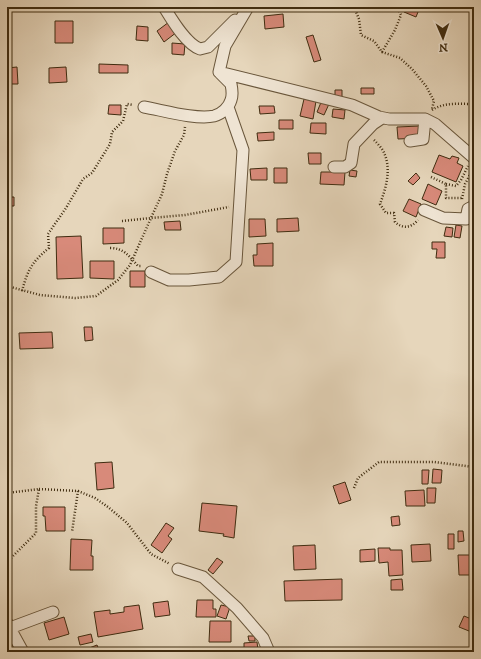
<svg xmlns="http://www.w3.org/2000/svg" width="481" height="659" viewBox="0 0 481 659" font-family="'IM FELL DW Pica',serif">
	<style>
		.building { fill: #d88a7a; stroke: #3f2c10 }
		.lines { fill: none; stroke-linecap: round; stroke-linejoin: round }
		.street-casing { stroke: #69563b; stroke-width: 13 }
		.path { stroke: #3f2c10; stroke-width: 2.5; stroke-dasharray: 1 2; stroke-linecap: butt }
		.street { stroke: #efe4d3; stroke-width: 11 }
	</style>
	<rect width="100%" height="100%" fill="#e6d6bb"/>
	<filter id="stains"><feTurbulence type="fractalNoise" baseFrequency=".005" numOctaves="4"/><feColorMatrix values="0 0 0 0 .2 0 0 0 0 .09 0 0 0 0 .02 0 0 0 .5 -.17"/></filter>
	<radialGradient id="worn" r=".72"><stop offset=".6" stop-color="#630" stop-opacity="0"/><stop offset="1" stop-color="#630" stop-opacity=".3"/></radialGradient>
	<path class="building" d="M406,7H420L416,17L404,12Z
		M283,14L284,27L265,29L264,16Z
		M55,21H73V43H55Z
		M169,22L177,32L164,42L157,31Z
		M137,26L148,27V41L136,40Z
		M313,35L321,60L314,62L306,37Z
		M172,43L185,44L184,55L172,54Z
		M99,64L128,65V73H99Z
		M17,67L18,84H7V68Z
		M66,67L67,82L49,83V68Z
		M361,88H374V94H361Z
		M335,90H342V98H335Z
		M304,99L316,101L313,119L300,116Z
		M322,100L329,104L324,115L317,112Z
		M109,105H121V115L108,114Z
		M259,106H274L275,113L260,114Z
		M333,109L345,110L344,119L332,117Z
		M279,120H293V129H279Z
		M311,123H326V134L310,133Z
		M420,126V138L398,139L397,127Z
		M274,132V140L258,141L257,133Z
		M308,153H321V164H309Z
		M439,155L450,159L452,156L459,158L457,163L463,166L456,182L432,172Z
		M267,168V180H251L250,169Z
		M274,168H287V183H274Z
		M350,170L357,171L356,177L349,176Z
		M321,172H345L344,185L320,184Z
		M416,173L420,178L413,185L408,181Z
		M428,184L442,191L436,205L422,199Z
		M7,197H14V206H7Z
		M409,199L421,204L416,217L403,211Z
		M473,210H474V226L469,225Z
		M298,218L299,231L277,232V219Z
		M249,219H265L266,236L249,237Z
		M180,221L181,230H165L164,222Z
		M456,225L462,226L460,238L454,237Z
		M446,227L453,228L452,237L444,236Z
		M103,228H124V243L103,244Z
		M81,236L83,278L57,279L56,237Z
		M432,242H445V258H436L437,249H432Z
		M273,243V266H254L253,255H257V244Z
		M90,261H114V279L90,278Z
		M130,271H145V287H130Z
		M84,327H92L93,340L85,341Z
		M52,332L53,348L20,349L19,333Z
		M112,462L114,488L97,490L95,463Z
		M433,469L442,470L441,483H432Z
		M422,470H429L428,484H422Z
		M345,482L351,500L339,504L333,486Z
		M427,488H436L435,503H427Z
		M424,490L425,506H406L405,491Z
		M202,503L237,506L234,538L223,536L224,534L199,531Z
		M43,507H65V531H46L45,516H43Z
		M399,516L400,525L392,526L391,517Z
		M166,523L174,528L168,536L172,539L162,553L151,545Z
		M458,531H463L464,541L458,542Z
		M448,534H454V549H448Z
		M71,539L92,540L91,556H93V570H70Z
		M430,544L431,561L412,562L411,545Z
		M315,545L316,569L294,570L293,546Z
		M378,548H390V550H402L403,575L389,576L388,562L379,563Z
		M375,549V561L360,562V550Z
		M458,555H474V575H459Z
		M217,558L223,562L213,574L208,570Z
		M342,579V600L285,601L284,581Z
		M402,579L403,590H391V580Z
		M197,600H213V609H216V617H196Z
		M168,601L170,615L155,617L153,603Z
		M139,605L143,629L98,637L94,612L110,610V614L124,612V607Z
		M221,605L230,607L226,619L217,616Z
		M464,616L474,620V633L459,627Z
		M64,617L69,634L49,640L44,623Z
		M210,621H231V642H209Z
		M91,634L93,642L80,645L78,637Z
		M248,636H255V641H249Z
		M257,642L258,650L244,651V643Z
		M97,645L100,652H85L84,650Z
		M396,648L397,652H376Z"/>
	<g class="lines">
		<defs>
			<path id="street" d="M164,7C172,20 186,44 200,49L208,47L235,20
				M248,7L225,46L219,72L352,105L379,117L389,119H425L435,124L443,131L474,158
				M144,107C162,110 196,120 214,116C222,114 229,107 231,100C233,95 232,89 231,84L220,73
				M410,141L423,139L425,119
				M334,167H345L351,163L354,144L373,124L382,118
				M424,210L443,218L466,219L468,209L474,206
				M151,272L169,280H189L219,277L236,262L243,150L228,107
				M178,569L203,577L237,608L263,638L269,652
				M7,623L23,652
				M10,628L53,612"/>
		</defs>
		<use href="#street" class="street-casing"/>
		<path class="path" d="M354,7L359,19L361,35L374,41L382,52L400,58L412,69L426,86L434,101L432,109
			M382,52L395,30L401,15L397,7
			M432,110C444,102 460,104 474,104
			M374,140C378,144 383,149 385,155C391,171 386,188 380,204L386,213H394L395,222C403,229 411,228 418,220
			M431,177L446,184V198H462
			M446,184L456,186L461,180L468,166
			M462,199L465,184L473,169
			M122,221L151,218L162,194L167,174L175,151L184,135L185,127
			M110,248C124,248 129,256 138,266H141
			M7,286L40,295L75,298L96,296L118,280L130,265L151,218L185,215L229,207
			M22,291C28,269 32,262 49,248L48,234L66,208L83,179L92,173L110,144L112,132L123,121L127,104L133,105
			M354,488L358,478L379,462H434L474,467
			M39,489L78,491L72,532
			M78,491L95,498L108,507L127,523L151,554L170,564
			M7,493L39,489L36,506V533L7,562"/>
		<use href="#street" class="street"/>
	</g>
	<rect width="481" height="659" fill="none" stroke="#e6d6bb" stroke-width="24"/>
	<rect x="8" y="8" width="465" height="643" fill="none" stroke="#3f2c10" stroke-width="2"/>
	<rect x="12" y="12" width="457" height="635" fill="none" stroke="#3f2c10"/>
	<g transform="translate(443 38) rotate(178)" stroke="#efe4d3" stroke-width="3" paint-order="stroke">
	<path d="M0-3L7 15L0 10L-7 15Z" fill="#3f2c10"/>
	<text y="-6" font-size="11" font-weight="bold" text-anchor="middle" fill="#3f2c10">N</text>
	</g>
	<rect width="100%" height="100%" filter="url(#stains)"/>
	<rect width="100%" height="100%" fill="url(#worn)"/>
</svg>
